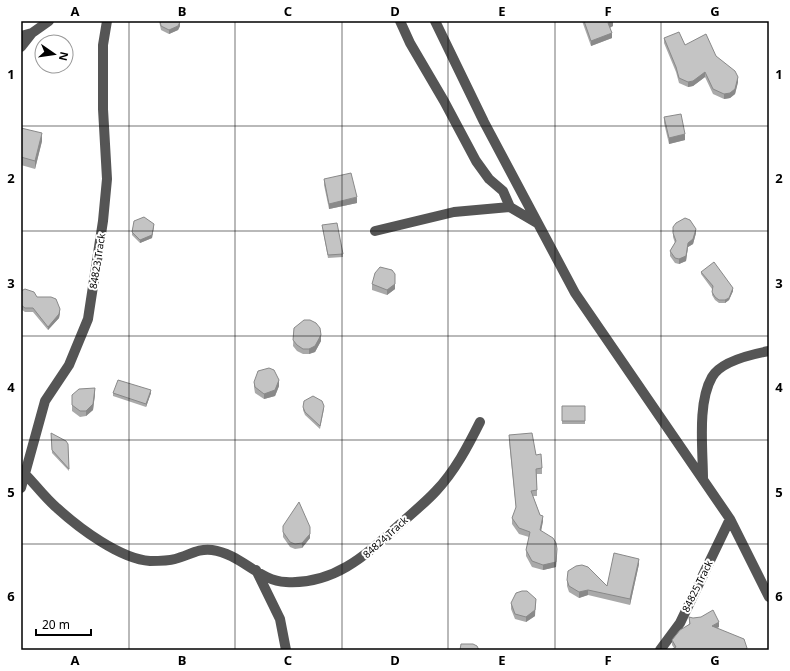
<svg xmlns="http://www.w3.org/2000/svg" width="790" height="671" viewBox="0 0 790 671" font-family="'Noto Sans',sans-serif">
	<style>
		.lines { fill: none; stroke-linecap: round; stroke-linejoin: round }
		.minor { stroke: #555; stroke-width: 10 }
		.wall { fill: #a9a9a9 }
		.shaded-wall { fill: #898989 }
		.building { fill: #c4c4c4; stroke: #898989 }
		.grid { fill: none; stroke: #000; stroke-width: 1; stroke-opacity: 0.55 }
		.labels { text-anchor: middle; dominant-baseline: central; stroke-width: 4; stroke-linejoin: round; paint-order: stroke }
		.street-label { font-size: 10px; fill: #000; stroke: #fff }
		.neatline { fill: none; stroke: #000; stroke-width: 1.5 }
		.grid-label { font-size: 13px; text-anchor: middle; font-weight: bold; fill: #000 }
	</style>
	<rect width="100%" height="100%" fill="#fff"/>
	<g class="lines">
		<path class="minor" d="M400,21L410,43L444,101L476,161L489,179L503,191L510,207L537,223
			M435,21L484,122L575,293L730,519L769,597
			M21,36L32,33L49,21
			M21,47L32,33
			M375,231L454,212L510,207
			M24,473C35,484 45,498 57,508C79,528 120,559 150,561C158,561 168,561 175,559C188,556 198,548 212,550C241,554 259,581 286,582C334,585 366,555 398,526C411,514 425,503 436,491C455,471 468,446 480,422
			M703,479C703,450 697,403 712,377C721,361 753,354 769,351
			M21,488L45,401L69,365L88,319L103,221L107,179L103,109V45L107,21
			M256,570L280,619L286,650
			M660,650L680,623L730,519"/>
	</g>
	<path class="wall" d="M159,21H180V26L178,30L169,34L161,30Z
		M582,21H613V26L610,28L612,38L591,46Z
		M664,38L685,45L716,56L738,82L735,94L730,98L724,99L713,94L705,77L693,86L688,87L679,83L676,72L664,43Z
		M664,117L685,140L669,144L664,123Z
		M21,128L42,141L35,169L21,165Z
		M324,179L357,203L329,209L324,185Z
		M322,225L343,254V257L328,258Z
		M154,227L152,238L140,243L132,235V232Z
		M673,227L696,233L693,244L688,247L686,261L679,264L675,263L670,256V251L675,243L673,237Z
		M701,272L733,291L729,300L725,303H719L715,300L712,295V289L701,274Z
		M372,284L395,289L387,295L372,290Z
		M21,291L37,297L60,313L59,318L48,330L33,312H25L21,309Z
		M294,328L321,341L315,352L309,354H303L297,351L293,346Z
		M254,382L279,386L275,396L264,399L255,393L254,387Z
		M113,393H151L146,407L113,396Z
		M95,394L93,410L86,416L80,417L72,411V395Z
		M562,406H585V424H562Z
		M303,407L324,409L320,429L305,415L303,410Z
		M51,433L68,444L69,471L52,453Z
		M509,435L536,455L542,468V474H537V496H533L540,515L543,521L541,531L557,554L556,567L543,570L532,567L526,556V550L529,537L519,534L512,524V518L516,508L509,441Z
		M283,526L310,532V538L302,548L295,549L290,547L283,537Z
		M639,564L630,605L588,595L579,598L569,592L567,586V580L607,586Z
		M511,603L535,616L526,622L515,619L511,609Z
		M689,617L719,627L717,628L747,650L674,648L672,645V640L689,624Z"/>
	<path class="shaded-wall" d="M613,21V26L608,28V23Z
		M180,22V26L178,30L169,34V30Z
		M612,33V38L591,46V41Z
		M705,72V77L693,86L688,87V82Z
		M738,77V82L735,94L730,98L724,99V94Z
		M42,133V141L35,169V161Z
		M685,134V140L669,144V138Z
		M357,197V203L329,209V204Z
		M154,224L152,238L140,243V240Z
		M696,229V233L693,244L688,247L686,261L679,264V259Z
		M395,274V289L387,295V290Z
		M733,288V291L729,300L725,303V300Z
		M60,309V313L59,318L48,330V327Z
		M321,335V341L315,352L309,354V349Z
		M279,380V386L275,396L264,399V394Z
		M95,388V394L93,410L86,416V411Z
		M151,390V393L146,407V404Z
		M543,516V521L540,536V530Z
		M310,527V538L302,548V543Z
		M557,549L556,567L543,570V565Z
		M639,559V564L630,605V599Z
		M588,590V595L579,598V592Z
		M536,599L535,616L526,622V617Z
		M719,622V627L712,630V626Z"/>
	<path class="building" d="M160,21H180V22L178,26L169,30L161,26Z
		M584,21H613L608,23L612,33L591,41Z
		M679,32L685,45L706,34L716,56L735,71L738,77L735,89L730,93L724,94L713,89L705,72L693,81L688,82L679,78L676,67L664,38Z
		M681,114L685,134L669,138L664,117Z
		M21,128L42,133L35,161L21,157Z
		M351,173L357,197L329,204L324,179Z
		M144,217L154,224L152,235L140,240L132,232L134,221Z
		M685,218L690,220L696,229L693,239L688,243L686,256L679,259L675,258L670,251L676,241L673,233V227L676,223Z
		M337,223L343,254L328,255L322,225Z
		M714,262L733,288L729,298L725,300H719L715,297L712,292L713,286L701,272Z
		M380,267L392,270L395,274V284L387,290L372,284L375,273Z
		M25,289L34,292L37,297H51L56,299L60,309L59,314L48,327L33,308H25L21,305V291Z
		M304,320H310L316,323L320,328L321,335L315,346L309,349H303L297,345L293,340L294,328Z
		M269,368L274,370L279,380L275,390L264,394L255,387L254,382L258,371Z
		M118,380L151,390L146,404L113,393Z
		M95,388L93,404L86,411H80L72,405V395L79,389Z
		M313,396L322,401L324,406L320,426L305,412L303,407L304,401Z
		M562,406H585V421H562Z
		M51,433L66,441L68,444L69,469L52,450Z
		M532,433L536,455L541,454L542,468L536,469L537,490L531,491L540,515L543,516L540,530L553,538L556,543L557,549L556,562L543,565L532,561L526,550L530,532L519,528L512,518L516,507L509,435Z
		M299,502L310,527V534L302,543L295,544L290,542L283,532V526Z
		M614,553L639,559L630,599L588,590L579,592L569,586L567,580L568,571L576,566L582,565L588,567L607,586Z
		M522,591H527L536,599L535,610L526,617L515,614L511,603L516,593Z
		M713,610L719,622L712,626L744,639L747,648L746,650H671L676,647L672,640L680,630L690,624L689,617L693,618L701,617Z
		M461,644H473L477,646L479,650H460Z"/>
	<path class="grid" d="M129,21V650M235,21V650M342,21V650M448,21V650M555,21V650M661,21V650M21,126H769M21,231H769M21,336H769M21,440H769M21,544H769"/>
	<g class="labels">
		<g class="street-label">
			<text transform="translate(97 261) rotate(-81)">84823 Track</text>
			<text transform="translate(385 537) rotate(-42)">84824 Track</text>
			<text transform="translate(697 586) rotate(-64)">84825 Track</text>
		</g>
	</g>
	<rect width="790" height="671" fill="none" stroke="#ffffff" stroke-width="44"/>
	<g transform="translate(54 54) rotate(103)"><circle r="19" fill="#ffffff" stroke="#999999"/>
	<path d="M0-3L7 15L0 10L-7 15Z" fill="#000000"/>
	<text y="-6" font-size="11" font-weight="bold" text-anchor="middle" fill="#000000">N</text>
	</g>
	<path d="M36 629v6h55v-6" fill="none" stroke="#000000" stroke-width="2"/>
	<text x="42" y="629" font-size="12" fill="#000000" stroke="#ffffff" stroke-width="3" paint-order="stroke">20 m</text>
	<rect x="22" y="22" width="746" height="627" class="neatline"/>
	<g class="grid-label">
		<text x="75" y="16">A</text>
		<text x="182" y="16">B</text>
		<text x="288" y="16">C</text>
		<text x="395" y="16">D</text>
		<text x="502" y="16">E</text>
		<text x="608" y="16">F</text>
		<text x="715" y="16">G</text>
		<text x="11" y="79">1</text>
		<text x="779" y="79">1</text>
		<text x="11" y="183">2</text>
		<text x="779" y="183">2</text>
		<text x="11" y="288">3</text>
		<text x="779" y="288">3</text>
		<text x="11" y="392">4</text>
		<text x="779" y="392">4</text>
		<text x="11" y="497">5</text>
		<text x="779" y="497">5</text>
		<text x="11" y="601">6</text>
		<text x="779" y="601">6</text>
		<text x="75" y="665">A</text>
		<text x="182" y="665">B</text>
		<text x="288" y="665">C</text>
		<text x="395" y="665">D</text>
		<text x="502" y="665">E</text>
		<text x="608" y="665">F</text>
		<text x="715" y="665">G</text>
	</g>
</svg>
